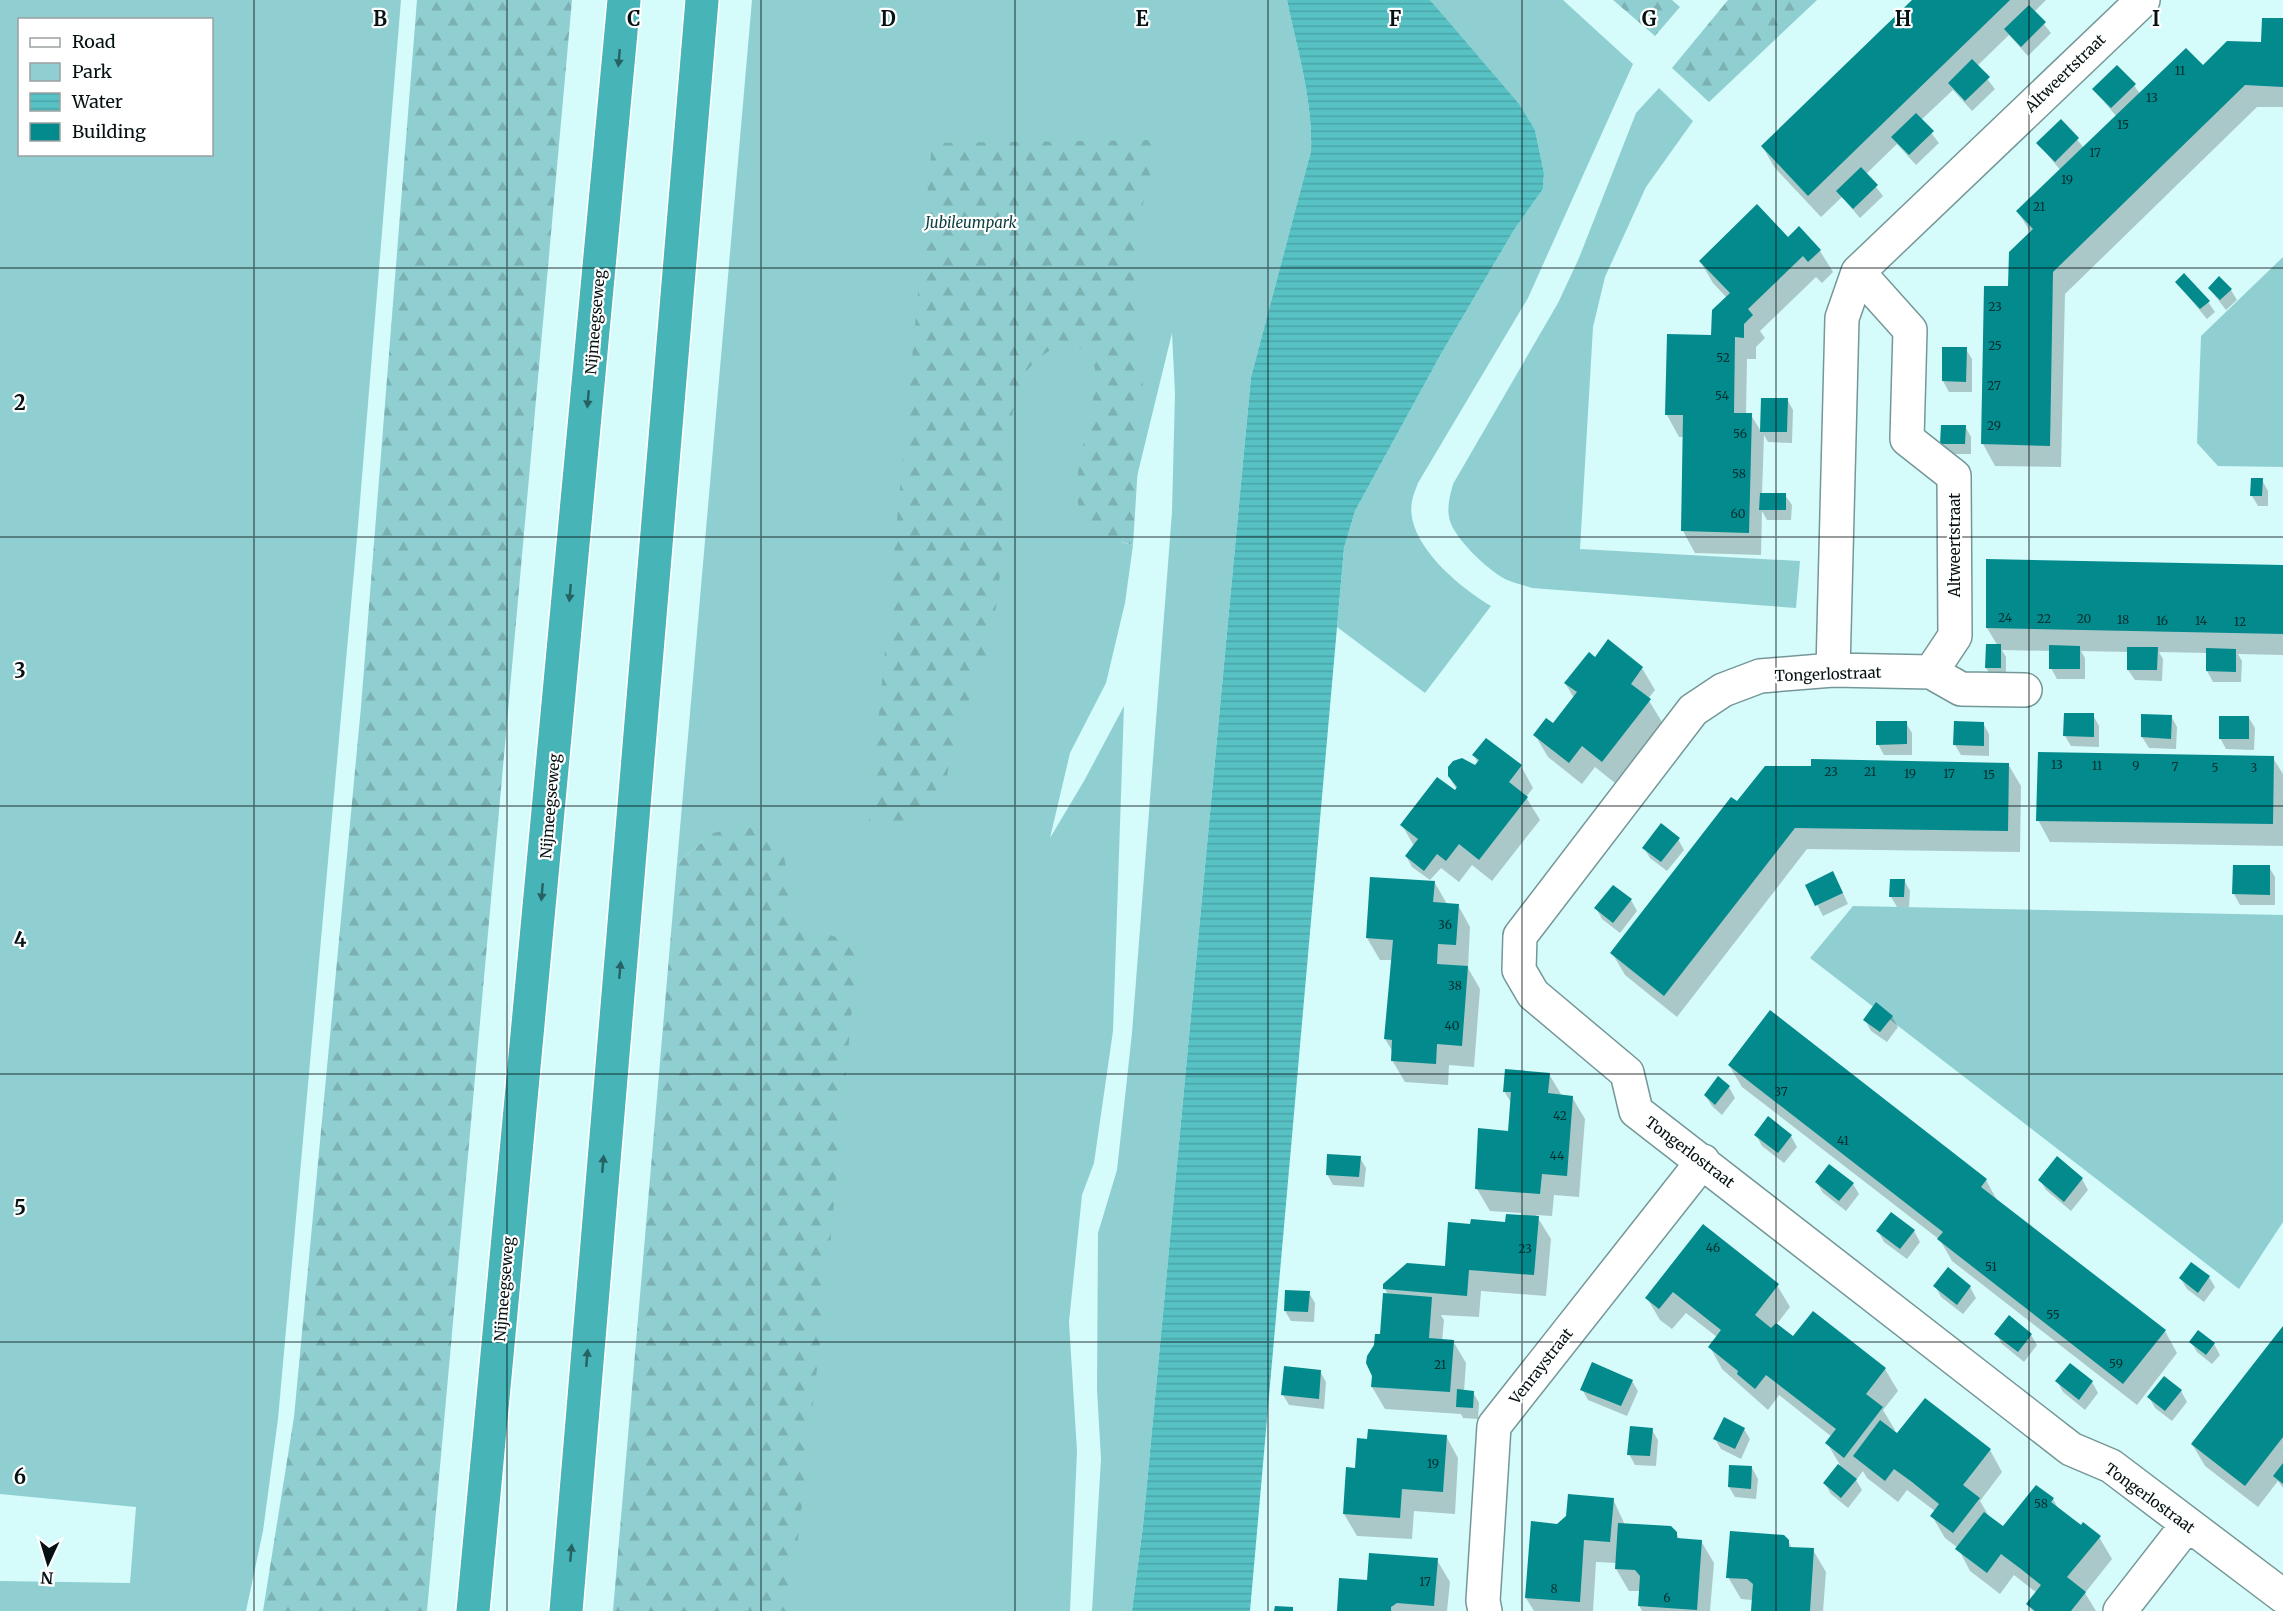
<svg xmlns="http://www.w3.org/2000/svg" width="2283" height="1611" viewBox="0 0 2283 1611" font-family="Merriweather,serif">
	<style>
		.green { fill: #90cfd1; fill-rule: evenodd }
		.forest { fill: url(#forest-firs) }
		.water { fill: url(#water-rules) }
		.shadow { fill: #0003 }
		.building { fill: #038a8d }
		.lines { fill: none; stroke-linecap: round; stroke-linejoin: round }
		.street-casing { stroke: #759797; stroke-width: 36 }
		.highway-casing { stroke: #fff; stroke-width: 36 }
		.street { stroke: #fff; stroke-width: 33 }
		.highway { stroke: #47b4b7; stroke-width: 33 }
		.oneway { fill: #266264 }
		.grid { fill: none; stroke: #051112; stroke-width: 1.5; stroke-opacity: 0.55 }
		.labels { text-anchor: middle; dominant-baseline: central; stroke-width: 4.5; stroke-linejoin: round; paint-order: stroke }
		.number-label { font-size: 12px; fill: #042f31 }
		.street-label { font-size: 15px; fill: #051112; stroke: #fff }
		.park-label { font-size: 15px; font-style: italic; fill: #0b3e3f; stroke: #fff }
		.grid-label { font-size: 20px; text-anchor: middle; font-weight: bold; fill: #051112; stroke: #fff; stroke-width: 4.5; stroke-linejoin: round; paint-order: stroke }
	</style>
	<defs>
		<pattern id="forest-firs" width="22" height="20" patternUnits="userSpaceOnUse" patternTransform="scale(1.5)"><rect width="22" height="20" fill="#90cfd1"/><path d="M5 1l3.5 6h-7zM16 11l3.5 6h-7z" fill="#7bb1b2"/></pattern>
		<pattern id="water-rules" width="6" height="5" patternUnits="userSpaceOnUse" patternTransform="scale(1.5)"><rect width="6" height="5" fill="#57c1c4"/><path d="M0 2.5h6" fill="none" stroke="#4aa5a7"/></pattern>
	</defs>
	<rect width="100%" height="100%" fill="#d6fbfb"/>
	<path class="green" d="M0,0H401L357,538L278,1419L263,1531L246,1611H0V1581L130,1583L136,1507L0,1494ZM20,20H212V154H20Z
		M752,0H1287C1297,49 1313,100 1311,151L1251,377L1143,1526L1132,1611H1092L1101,1459L1097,1389L1098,1233L1117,1170L1132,1033L1172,512L1175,393L1172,333L1121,542L1133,545L1125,603L1106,683L1070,753L1050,838L1084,781L1124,706L1113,1031L1094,1163L1082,1195L1069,1322L1077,1451L1070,1611H652L706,839L677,863Z
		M1430,0H1563L1633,64L1528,298L1418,483C1416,489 1413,495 1412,501C1404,542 1460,588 1491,606L1425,693L1337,627L1344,548L1355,511L1441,354L1514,230L1543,189L1544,173L1535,130Z
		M1659,88L1693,121L1646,187L1605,277L1593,327L1580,549L1800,561L1796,608L1532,588C1523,585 1514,583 1505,579C1488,570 1452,537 1449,517C1447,506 1450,495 1453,484L1558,303L1579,258L1636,113Z
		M2283,257V467L2218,466L2197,443L2201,336Z
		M1853,906L2283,915V1222L2239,1289L1810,958Z"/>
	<path class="forest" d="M417,0H572L427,1611H263L294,1417L361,707Z
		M1613,0H1672L1680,7L1655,36Z
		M1728,0H1817L1709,102L1672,68Z
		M1159,140L1142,208L1136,283L1143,385L1133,545C1115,540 1088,534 1081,514C1064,472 1109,386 1091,357C1086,349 1077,346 1068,345C1050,345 1026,367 1020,383C1008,418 1010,455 1007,491C1003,546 999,604 987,658C984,672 975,686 969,700C963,713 959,728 954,742C949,755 949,769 946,782C934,827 909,829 869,821L932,143Z
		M741,827C749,828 762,828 769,831C794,843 780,900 803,920C817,933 840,938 858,944L827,1279L790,1611H613L677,863L713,833Z"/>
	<path class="water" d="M1287,0H1430L1519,104L1535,130L1544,173L1543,189L1514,230L1441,354L1355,511L1344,548L1250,1611H1132L1143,1526L1251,377L1311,151C1313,100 1297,49 1287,0Z"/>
	<path class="shadow" d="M1914,0H2046L2034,12L2051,33L2028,56L2009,35L1977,66L1995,89L1972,111L1953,90L1921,120L1939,143L1916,165L1897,144L1866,174L1883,196L1860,218L1842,197L1821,217L1775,168L1762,146Z
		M2283,20V107H2257L2065,294L2061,467L1995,466L1983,444L2010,288L2031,233L2018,212L2061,171L2038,143L2061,121L2084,148L2117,117L2094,90L2134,85L2140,94L2263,43Z
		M1788,239L1820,251L1833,272L1822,283L1816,277L1760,331L1765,338L1756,347V359H1747L1746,414L1751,415L1762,433L1763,399H1787L1793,410L1792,443L1768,442L1764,435L1762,494L1785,495L1792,505L1791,520H1767L1762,511L1761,555L1695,553L1683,531L1684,437H1679L1667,415L1713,336L1727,298L1713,283L1700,261Z
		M2177,283L2208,302L2215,312L2207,319Z
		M2209,288L2231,290L2237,300L2226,310Z
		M1944,349H1966L1972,359V392H1949L1943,381Z
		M1965,426L1971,437V454H1948L1942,443Z
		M2262,480L2268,491V506H2258L2252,496Z
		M2283,566V655L2238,654L2242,661L2241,682H2213L2207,671V653L2159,652L2163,659L2162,681L2135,680L2128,670L2129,652L2081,651L2085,658V679H2057L2051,668V651L2002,650L2006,657V679L1993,678L1986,668L1998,646L1987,628Z
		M1609,641L1642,668L1655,690L1648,699L1662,722L1615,783L1595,767L1582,784L1548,757L1535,735L1553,725L1574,698L1565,683L1595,659Z
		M2093,715L2099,726V747L2071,746L2065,736Z
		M2171,716L2177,727L2176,749L2149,748L2142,737Z
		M2249,718L2255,728L2254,750L2226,749L2220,738Z
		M1906,723L1912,733V755H1884L1878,744Z
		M1983,723L1989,734V756L1961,755L1955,745Z
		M1474,755L1521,766L1533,788L1526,797L1540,820L1492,881L1472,865L1459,882L1441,868L1430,880L1412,867L1406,856L1414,846L1402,825L1455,792L1457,790L1451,780L1450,767L1475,768L1478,763Z
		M2273,758L2283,774V846L2050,842L2038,820Z
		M2008,764L2021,786L2020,852L1807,849L1677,1017L1625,975L1612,953L1737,803Z
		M1678,839L1684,850L1667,871L1650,858L1644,848Z
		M2235,866L2269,867L2275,877V905H2240L2234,894Z
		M1904,880L1910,891L1909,907H1897L1891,897Z
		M1435,883L1447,904L1458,905L1470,927L1468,968L1480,989L1474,1067L1449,1065L1448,1085L1405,1082L1392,1060L1393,1052L1385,1039L1393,960H1380L1367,938Z
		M1839,884L1848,904L1823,916L1807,885Z
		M1631,900L1637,911L1620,933L1602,919L1596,908Z
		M1892,1017L1898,1027L1887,1042L1871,1031L1865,1020Z
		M1729,1065L1986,1180L1998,1202L2165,1331L2177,1353L2137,1405L1952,1261L1940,1240L1742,1087Z
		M1549,1074L1562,1096L1572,1097L1585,1119L1579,1197L1554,1195L1552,1216L1536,1215L1551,1239L1546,1296L1481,1291L1479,1317L1441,1315L1444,1320L1442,1341H1453L1466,1363L1464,1391L1473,1392L1479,1403L1478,1419L1463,1418L1461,1414L1385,1409L1372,1387L1388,1295L1385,1289L1446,1267L1472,1226L1507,1224L1521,1216V1213L1490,1211L1477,1189L1509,1133L1512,1104L1504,1091Z
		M1729,1087L1735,1098L1722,1115L1712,1106L1705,1095Z
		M1769,1118L1791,1136L1797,1147L1784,1163L1762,1146L1756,1135Z
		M1360,1158L1366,1168L1364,1187L1333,1185L1327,1174Z
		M2057,1158L2082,1179L2088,1190L2071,1211L2046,1190L2040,1180Z
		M1817,1183L1853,1184L1859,1194L1846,1211L1823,1193Z
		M1703,1226L1777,1285L1790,1307L1776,1325L1793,1338L1885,1369L1898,1391L1883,1410L1895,1430L1893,1432L1898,1435L1990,1450L2002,1472L1980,1501L1990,1518L2003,1529L2053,1499L2059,1510L2099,1537L2112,1559L2085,1593L2096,1611H2032L2028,1604L2037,1593L2014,1575L2000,1594L1970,1571L1958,1548L1945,1538L1932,1516L1935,1511L1907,1490L1898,1502L1867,1478L1863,1471L1856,1480L1862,1490L1848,1508L1831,1494L1825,1484L1840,1465L1827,1443L1832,1437L1779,1395L1768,1410L1722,1369L1710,1347L1717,1337L1686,1313L1672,1329L1660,1320L1647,1298Z
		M1878,1231H1914L1920,1242L1907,1259L1884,1242Z
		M1948,1269L1970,1287L1976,1298L1963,1314L1941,1297L1935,1286Z
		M2209,1277L2215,1287L2204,1302L2187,1289L2181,1279Z
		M1309,1293L1315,1303L1314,1322L1291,1321L1285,1311Z
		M2283,1328V1488L2278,1481L2258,1507L2205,1466L2192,1444Z
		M1996,1334L2031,1335L2037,1345L2024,1362L2002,1344Z
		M2191,1342L2214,1344L2220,1355L2212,1364L2197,1352Z
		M2070,1365L2092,1382L2098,1393L2085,1410L2063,1392L2057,1381Z
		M1320,1371L1326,1382L1324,1409L1289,1405L1283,1395Z
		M1632,1381L1638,1391L1627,1416L1588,1400L1582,1389Z
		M2181,1391L2187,1402L2172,1421L2155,1408L2149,1397Z
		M1744,1429L1750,1439L1741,1459L1721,1449L1715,1439Z
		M1652,1430L1658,1440L1656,1466L1635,1465L1629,1454Z
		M1446,1436L1458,1458L1455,1514L1414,1511L1412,1539L1357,1536L1344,1514L1357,1470Z
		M1752,1468L1758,1479L1756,1499L1735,1497L1729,1487Z
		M1613,1499L1625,1525L1676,1533L1680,1540L1701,1541L1714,1563L1710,1611H1642L1639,1605L1640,1591H1629L1616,1569V1563L1596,1562L1593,1611H1534L1526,1598L1558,1526Z
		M1788,1541L1792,1548L1813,1550L1826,1572L1823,1611H1752L1753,1600L1741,1599L1728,1577Z
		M1437,1560L1450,1582L1447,1611H1338L1368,1581Z"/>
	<path class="building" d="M1912,0H2010L1808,196L1761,146Z
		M2029,5L2046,22L2021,47L2004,29Z
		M2262,18H2283V87L2245,85L2053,272L2050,446L1981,444L1984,286H2008L2009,252L2033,229L2016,211L2186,48L2203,65L2227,41L2261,42Z
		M1972,59L1990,77L1965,101L1948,83Z
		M2117,65L2136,84L2111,108L2092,89Z
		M1916,113L1934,131L1909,155L1891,137Z
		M2061,119L2079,138L2055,162L2036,143Z
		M1861,167L1878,185L1853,209L1836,191Z
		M1757,204L1788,237L1799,226L1821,250L1808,262L1803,256L1748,309L1753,315L1744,324V338L1735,337L1734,413H1752L1749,533L1681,531L1683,415H1665L1667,334L1711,335L1712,310L1730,293L1699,261Z
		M2184,273L2210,301L2200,309L2175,282Z
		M2219,276L2232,289L2220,300L2208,288Z
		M1942,347H1967L1966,382L1942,381Z
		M1761,398H1788L1787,432H1760Z
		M1941,425H1966L1965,444H1940Z
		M2251,478H2263L2262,496H2250Z
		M1760,493H1786V510H1759Z
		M1986,559L2283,565V634L1986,628Z
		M1608,639L1643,667L1631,684L1651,699L1602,762L1582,746L1569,763L1533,735L1546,718L1553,723L1577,692L1564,683L1589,652L1595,657Z
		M1986,644H2001V668H1985Z
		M2049,645L2080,646V669H2049Z
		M2127,647H2158L2157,670H2127Z
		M2206,648L2236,649V672L2206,671Z
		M2064,713H2094V737L2063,736Z
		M2141,714L2172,715L2171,739L2141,737Z
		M2219,716H2249V739H2219Z
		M1876,721H1907V744L1876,745Z
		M1954,721L1984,722V746L1953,745Z
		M1486,738L1522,765L1509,782L1528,797L1479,860L1459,844L1446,861L1437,854L1424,871L1405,856L1418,839L1400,825L1437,777L1455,790L1457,787L1448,776V767L1453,761L1462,758L1475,765L1479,760L1472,755Z
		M2038,752L2274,756L2273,824L2036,821Z
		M1811,759L2009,763L2008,831L1795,828L1664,996L1610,953L1731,797L1737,801L1765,766H1811Z
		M1661,823L1680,838L1661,862L1642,848Z
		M2233,865H2270V895L2232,894Z
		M1833,871L1843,893L1815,906L1805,885Z
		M1370,877L1435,881L1433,902L1459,904L1456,945L1438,944L1437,964L1468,966L1462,1046L1437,1044L1436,1064L1391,1061L1392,1040L1384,1039L1393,940L1366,938Z
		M1890,879H1905L1904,897H1889Z
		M1613,885L1632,899L1613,923L1594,908Z
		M1876,1002L1893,1016L1880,1032L1863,1020Z
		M1770,1010L1987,1179L1981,1187L2166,1330L2123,1384L1937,1239L1943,1232L1728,1065Z
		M1505,1069L1550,1073L1548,1093L1573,1096L1567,1176L1542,1174L1540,1194L1475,1189L1478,1128L1508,1131L1511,1092H1503Z
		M1718,1076L1730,1086L1715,1105L1704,1095Z
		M1768,1116L1792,1135L1778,1153L1754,1135Z
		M1327,1154L1361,1156L1359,1177L1326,1175Z
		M2057,1156L2083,1178L2064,1202L2038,1180Z
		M1829,1164L1854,1183L1839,1201L1815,1182Z
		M1891,1212L1915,1230L1900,1249L1876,1231Z
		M1506,1214L1539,1216L1534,1275L1469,1270L1467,1296L1383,1289V1284L1407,1263L1445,1266L1448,1222L1470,1224L1471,1219L1505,1222Z
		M1703,1224L1779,1284L1755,1315L1771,1328L1776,1323L1793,1336L1813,1311L1886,1368L1866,1394L1883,1407L1844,1458L1825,1443L1836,1429L1766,1375L1755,1389L1737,1374L1738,1371L1708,1347L1721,1330L1673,1292L1659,1309L1645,1298Z
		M2191,1262L2210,1276L2198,1293L2179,1278Z
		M1948,1267L1971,1286L1957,1305L1933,1286Z
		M1285,1290L1310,1291L1308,1312L1284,1311Z
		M1383,1293L1432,1297L1429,1338L1454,1340L1450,1392L1371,1387L1372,1376L1366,1363L1367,1356L1374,1345L1375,1334H1380Z
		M2009,1315L2032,1334L2018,1352L1994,1334Z
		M2283,1326V1437L2245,1486L2191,1444Z
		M2198,1330L2215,1343L2206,1355L2189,1342Z
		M1592,1362L1633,1380L1621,1406L1580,1390Z
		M2070,1363L2093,1381L2079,1400L2055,1381Z
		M1284,1366L1321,1370L1319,1399L1281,1395Z
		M2164,1376L2182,1390L2165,1411L2147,1397Z
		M1457,1389L1474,1391L1473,1408L1456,1407Z
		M1925,1398L1991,1449L1963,1485L1980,1498L1953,1533L1930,1516L1939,1504L1912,1482L1894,1469L1885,1481L1853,1456L1880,1420L1897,1433Z
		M1724,1417L1745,1428L1735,1449L1713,1439Z
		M1630,1426L1653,1428L1650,1456L1627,1455Z
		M1368,1429L1447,1435L1443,1492L1402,1489L1400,1518L1343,1514L1346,1467L1355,1468L1357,1438L1367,1439Z
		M2283,1463V1484L2273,1476Z
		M1838,1464L1857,1479L1841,1498L1823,1483Z
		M1729,1465L1752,1466L1751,1489L1728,1487Z
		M2036,1485L2054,1498L2051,1502L2081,1525L2083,1522L2101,1536L2067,1577L2086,1592L2071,1611H2035L2026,1604L2041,1585L2021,1569L2001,1554L1987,1573L1955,1549L1984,1512L2003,1526Z
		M1568,1494L1614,1498L1610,1542L1584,1540L1580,1602L1525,1598L1531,1521L1557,1524L1566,1516Z
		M1618,1523L1671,1526L1677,1532V1538L1702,1540L1697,1610L1638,1606L1640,1576L1635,1570L1615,1569Z
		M1730,1531L1784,1535L1789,1540V1547L1814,1548L1810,1611H1751L1753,1584L1747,1579L1726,1578Z
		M1369,1553L1438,1558L1434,1606L1397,1603L1391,1607V1611H1337L1339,1578L1367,1580Z
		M1275,1606L1293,1607V1611H1274Z"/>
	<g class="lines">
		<defs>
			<path id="street" d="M1858,272L1910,330L1907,439L1954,476L1955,636L1931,672
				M1833,670L1842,318L1858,272L2143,0
				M2025,690L1961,689L1931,672L1833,670L1760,676L1723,690L1693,710L1520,936L1519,970L1533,994L1627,1073L1636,1111L2071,1449L2111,1466L2283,1596
				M1485,1611L1483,1601L1494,1426L1703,1161
				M2120,1611L2187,1525"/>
			<path id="highway" d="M473,1611L624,0
				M566,1611L702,0"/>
		</defs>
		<use href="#street" class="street-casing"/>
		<use href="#highway" class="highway-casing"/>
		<use href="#street" class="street"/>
		<use href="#highway" class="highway"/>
	</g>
	<defs><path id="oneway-solid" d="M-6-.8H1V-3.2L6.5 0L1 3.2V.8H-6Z" transform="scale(1.5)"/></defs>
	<g class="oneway">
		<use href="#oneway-solid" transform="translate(619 58) rotate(95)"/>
		<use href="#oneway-solid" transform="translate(588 399) rotate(95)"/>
		<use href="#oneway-solid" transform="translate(570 593) rotate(95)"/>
		<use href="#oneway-solid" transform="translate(542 892) rotate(95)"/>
		<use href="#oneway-solid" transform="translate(620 970) rotate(-85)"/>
		<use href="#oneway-solid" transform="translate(603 1164) rotate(-85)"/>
		<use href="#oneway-solid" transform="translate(587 1358) rotate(-85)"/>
		<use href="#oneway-solid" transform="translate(571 1553) rotate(-85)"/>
	</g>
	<path class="grid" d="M254,0V1611M507,0V1611M761,0V1611M1015,0V1611M1268,0V1611M1522,0V1611M1776,0V1611M2029,0V1611M0,268H2283M0,537H2283M0,806H2283M0,1074H2283M0,1342H2283"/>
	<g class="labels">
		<g class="number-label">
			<text x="2180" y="70">11</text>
			<text x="2152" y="97">13</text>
			<text x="2123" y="124">15</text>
			<text x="2095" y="152">17</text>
			<text x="2067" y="179">19</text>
			<text x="2039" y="206">21</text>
			<text x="1995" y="306">23</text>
			<text x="1995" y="345">25</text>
			<text x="1723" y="357">52</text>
			<text x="1994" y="385">27</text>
			<text x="1722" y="395">54</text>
			<text x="1994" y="425">29</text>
			<text x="1740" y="433">56</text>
			<text x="1739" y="473">58</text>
			<text x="1738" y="513">60</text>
			<text x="2005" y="617">24</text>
			<text x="2044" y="618">22</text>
			<text x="2084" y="618">20</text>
			<text x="2123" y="619">18</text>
			<text x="2162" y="620">16</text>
			<text x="2201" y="620">14</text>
			<text x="2240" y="621">12</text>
			<text x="2057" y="764">13</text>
			<text x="2097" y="765">11</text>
			<text x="2136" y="765">9</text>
			<text x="2175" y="766">7</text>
			<text x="2215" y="767">5</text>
			<text x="2254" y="767">3</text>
			<text x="1831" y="771">23</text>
			<text x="1870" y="771">21</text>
			<text x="1910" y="773">19</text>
			<text x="1949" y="773">17</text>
			<text x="1989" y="774">15</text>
			<text x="1445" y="924">36</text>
			<text x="1455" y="985">38</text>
			<text x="1452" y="1025">40</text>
			<text x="1781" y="1091">37</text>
			<text x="1560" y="1115">42</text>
			<text x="1843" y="1140">41</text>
			<text x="1557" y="1155">44</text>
			<text x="1713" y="1247">46</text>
			<text x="1525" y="1248">23</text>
			<text x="1991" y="1266">51</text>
			<text x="2053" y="1314">55</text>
			<text x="2116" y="1363">59</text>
			<text x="1440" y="1364">21</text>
			<text x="1433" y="1463">19</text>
			<text x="2041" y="1503">58</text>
			<text x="1425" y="1581">17</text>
			<text x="1554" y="1588">8</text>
			<text x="1667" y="1597">6</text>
		</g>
		<g class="street-label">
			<text transform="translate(2065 73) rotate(-44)">Altweertstraat</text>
			<text transform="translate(595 322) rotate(-85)">Nijmeegseweg</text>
			<text transform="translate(1954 545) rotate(-90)">Altweertstraat</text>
			<text transform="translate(1828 674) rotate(-2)">Tongerlostraat</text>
			<text transform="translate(550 806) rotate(-85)">Nijmeegseweg</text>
			<text transform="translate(1690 1152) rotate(37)">Tongerlostraat</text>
			<text transform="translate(504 1289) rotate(-85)">Nijmeegseweg</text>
			<text transform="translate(1541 1366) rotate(-52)">Venraystraat</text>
			<text transform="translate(2150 1498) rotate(36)">Tongerlostraat</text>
		</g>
		<g class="park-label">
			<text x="971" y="222">Jubileumpark</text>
		</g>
	</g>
	<g class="grid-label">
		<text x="380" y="26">B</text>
		<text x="634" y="26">C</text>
		<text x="888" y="26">D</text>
		<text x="1142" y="26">E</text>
		<text x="1395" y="26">F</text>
		<text x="1649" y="26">G</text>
		<text x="1903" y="26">H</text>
		<text x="2156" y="26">I</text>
		<text x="20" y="410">2</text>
		<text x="20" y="678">3</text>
		<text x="20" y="947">4</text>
		<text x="20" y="1215">5</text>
		<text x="20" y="1484">6</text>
	</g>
	<rect x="18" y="18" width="195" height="138" fill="#ffffff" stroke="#9ba0a0" stroke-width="1.5"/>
	<rect x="30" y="38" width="30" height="9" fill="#ffffff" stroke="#9ba0a0" stroke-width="1.5"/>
	<text x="72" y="48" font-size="18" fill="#051112">Road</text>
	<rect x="30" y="63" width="30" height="18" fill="#90cfd1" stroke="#9ba0a0" stroke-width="1.5"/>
	<text x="72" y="78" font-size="18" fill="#051112">Park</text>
	<rect x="30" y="93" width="30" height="18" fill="url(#water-rules)" stroke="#9ba0a0" stroke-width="1.5"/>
	<text x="72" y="108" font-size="18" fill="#051112">Water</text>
	<rect x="30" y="123" width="30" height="18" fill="#038a8d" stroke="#9ba0a0" stroke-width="1.5"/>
	<text x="72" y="138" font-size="18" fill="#051112">Building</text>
	<g transform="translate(48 1563) rotate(184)" stroke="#ffffff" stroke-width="4.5" paint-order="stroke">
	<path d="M0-4.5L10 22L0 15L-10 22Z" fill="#051112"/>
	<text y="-9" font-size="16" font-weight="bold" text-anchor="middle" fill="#051112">N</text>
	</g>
</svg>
